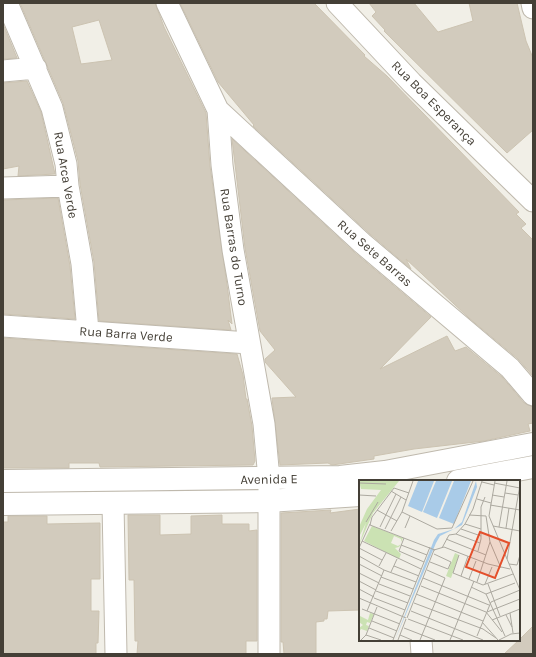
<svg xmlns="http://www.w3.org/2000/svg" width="536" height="657" viewBox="0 0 536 657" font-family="Karla,sans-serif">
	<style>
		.building { fill: #d2cbbd; stroke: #ccc3b1; fill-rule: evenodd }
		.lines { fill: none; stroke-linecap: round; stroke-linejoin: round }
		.minor-casing { stroke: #bfb9ad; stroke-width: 23 }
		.tertiary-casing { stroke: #bfb9ad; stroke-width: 24 }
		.minor { stroke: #fff; stroke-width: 21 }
		.tertiary { stroke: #fff; stroke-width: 22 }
		.labels { text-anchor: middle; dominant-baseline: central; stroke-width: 4; stroke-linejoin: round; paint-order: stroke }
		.street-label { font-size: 13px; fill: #443f36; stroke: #fff }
		.inset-road { fill: none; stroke: #aca9a0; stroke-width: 1 }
		.view { fill: #e44f2b; fill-opacity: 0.15; stroke: #e44f2b; stroke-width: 2 }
		.inset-edge { fill: none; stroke: #443f36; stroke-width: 2 }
	</style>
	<rect width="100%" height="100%" fill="#f1efe7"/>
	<path class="building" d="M20,3H155L164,27L206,113L210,166L228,292L232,324L228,320L231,330L99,321L94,262L80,184L78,161L63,103ZM99,20L112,60L81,64L72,27Z
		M180,3H314L365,55L364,56L387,76L519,212L516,214L526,224L521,228L533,240V376L518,359L469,318L406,259L411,269L370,234L253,126L254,125L218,82Z
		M369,3H414L438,32L473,21L469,3H517L526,41L533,58V130L507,153L384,31L385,30L372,16L376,12Z
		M3,24L17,58L3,59Z
		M27,81L41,112L55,174L18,176L19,166L3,169V83Z
		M232,139L354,252L431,317L380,369L447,336L455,351L466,347L502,377L524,403L533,407V423L528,424L530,431L484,441L414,449L374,456V459L332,465L328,463L280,465L272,398L296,397L265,362V359L275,350L260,331L245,248Z
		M58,198L70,266L75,319L3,314V200Z
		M3,338L237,354L243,375L246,399H247L252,426L255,461L253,465L100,467L99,463H69V468H3Z
		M360,509V610L328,611L327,619H324V621L316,622V654H284L283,642H281V513L331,510L330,513Z
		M128,515H160V535L191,534V516L222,515V524H249V531L257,530V641H246V654H137L138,641H135L134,580H129Z
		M8,516H47V524L100,523V579H91V611H99L98,643H96V654H3V522H8Z
		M533,626V654H504L519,640Z"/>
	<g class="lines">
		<defs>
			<path id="minor" d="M7,3L52,108L66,164L68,186L82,264L88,331
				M167,3L218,110L222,165L233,250L264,424L269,479V654
				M337,3L412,83L533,201
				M532,3L533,8
				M3,71L36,68
				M218,110L362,243L510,368L533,395
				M3,188L68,186
				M3,326L249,343
				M113,504L116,654
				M421,640L422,654"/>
			<path id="tertiary" d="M3,481L340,477L385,472L533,444
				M458,481L533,467
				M3,504L268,501L360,495"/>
		</defs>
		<use href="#minor" class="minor-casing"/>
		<use href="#tertiary" class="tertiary-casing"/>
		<use href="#minor" class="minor"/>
		<use href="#tertiary" class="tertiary"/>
	</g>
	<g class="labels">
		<g class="street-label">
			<text transform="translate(434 103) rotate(45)">Rua Boa Esperança</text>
			<text transform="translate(66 175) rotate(80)">Rua Arca Verde</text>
			<text transform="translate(234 247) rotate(81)">Rua Barras do Turno</text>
			<text transform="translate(375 253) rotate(41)">Rua Sete Barras</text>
			<text transform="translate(126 334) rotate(4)">Rua Barra Verde</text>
			<text transform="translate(269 479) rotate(-1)">Avenida E</text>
		</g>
	</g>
	<g transform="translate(359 480)">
		<rect width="161" height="161" fill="#f1efe7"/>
		<path d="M0,1H40L14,33L0,65L7,43L0,57V47L8,29L22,10L2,9ZM13,46L44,58L42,62V59L35,56L32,63L39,66L42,64L40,67L36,68L42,74L40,79L5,61ZM96,73L100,75L92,98L87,96ZM11,133L15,134L11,143L8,142L7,145L10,146L8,151L2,149L0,152V148L4,145L0,142L1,136L9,140Z" fill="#cbe2b3"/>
		<path d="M59,1H75L63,32L49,26ZM77,1H93L78,38L64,32ZM95,1H112L95,44L80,38ZM117,1L118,7L103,45L81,56L77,63L36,160L75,60L79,54L95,49L103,42Z" fill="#a9cbe8"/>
		<path class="inset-road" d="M136,1L130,36L161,110M123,2L135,5M0,3L27,4M135,3L161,8M32,11L47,20M146,13L159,15M0,15L17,16M133,15L145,17M118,19L132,23M131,25L161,30M18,30L38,41M43,32L78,49L93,48L114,1M110,35L127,36M7,42L19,22M106,44L122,49M11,45L76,70M11,45L13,37L35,8L50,13M134,46L161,51M21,47L37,14M140,47L148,1M46,48L51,36M147,48L150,28M26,49L42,17M102,49L122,56M32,51L43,32L54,1M97,54L121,63M45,58L40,71L65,82M87,59L127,75M3,61L62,89M131,62L142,88M42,65L68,75M0,68L11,44M0,68L23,80M83,68L90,55L97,54L106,44L114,29L123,1M75,70L85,67L129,84L151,89M119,71L122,59V27L126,17M100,75L94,93L124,105L154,94M0,76L25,90L57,102M148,79L161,5M71,82L89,89L92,82L75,74M0,84L23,96M150,84L158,85L161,75M20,86L27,73M35,86L60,96M32,92L38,79M0,93L20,103M102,96L109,76M22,97L54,109M64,98L130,125M110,99L117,81M0,101L17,110M118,102L131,62L127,36M20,104L51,116M126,104L133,87M129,104L141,136M62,106L127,132M112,107L127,114M0,109L15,117M17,111L49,123M57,114L124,141M127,114L146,156M127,114L156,103M0,118L47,138M15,118L46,130M55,123L124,149L137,158M3,129L41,144M8,131L25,90M52,131L124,160M127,132L143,152M128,132L161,119M151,133L154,153M147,135L153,147M48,138L75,70M49,139L104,160M133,140L161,129M13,141L38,151M123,142L139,160M10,148L35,158M45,148L76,160M7,155L22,160M41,155L53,160M118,156L132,122L161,110M2,160L7,155L18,127M34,160L71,67M39,160L47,139M61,160L86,98L68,90M91,160L115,101M140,160L152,154L161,153"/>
		<path class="view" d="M121,52L150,63L136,98L107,87Z"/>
		<rect width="161" height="161" class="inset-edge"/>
	</g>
	<rect width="536" height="657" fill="none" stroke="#443f36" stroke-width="8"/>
</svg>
